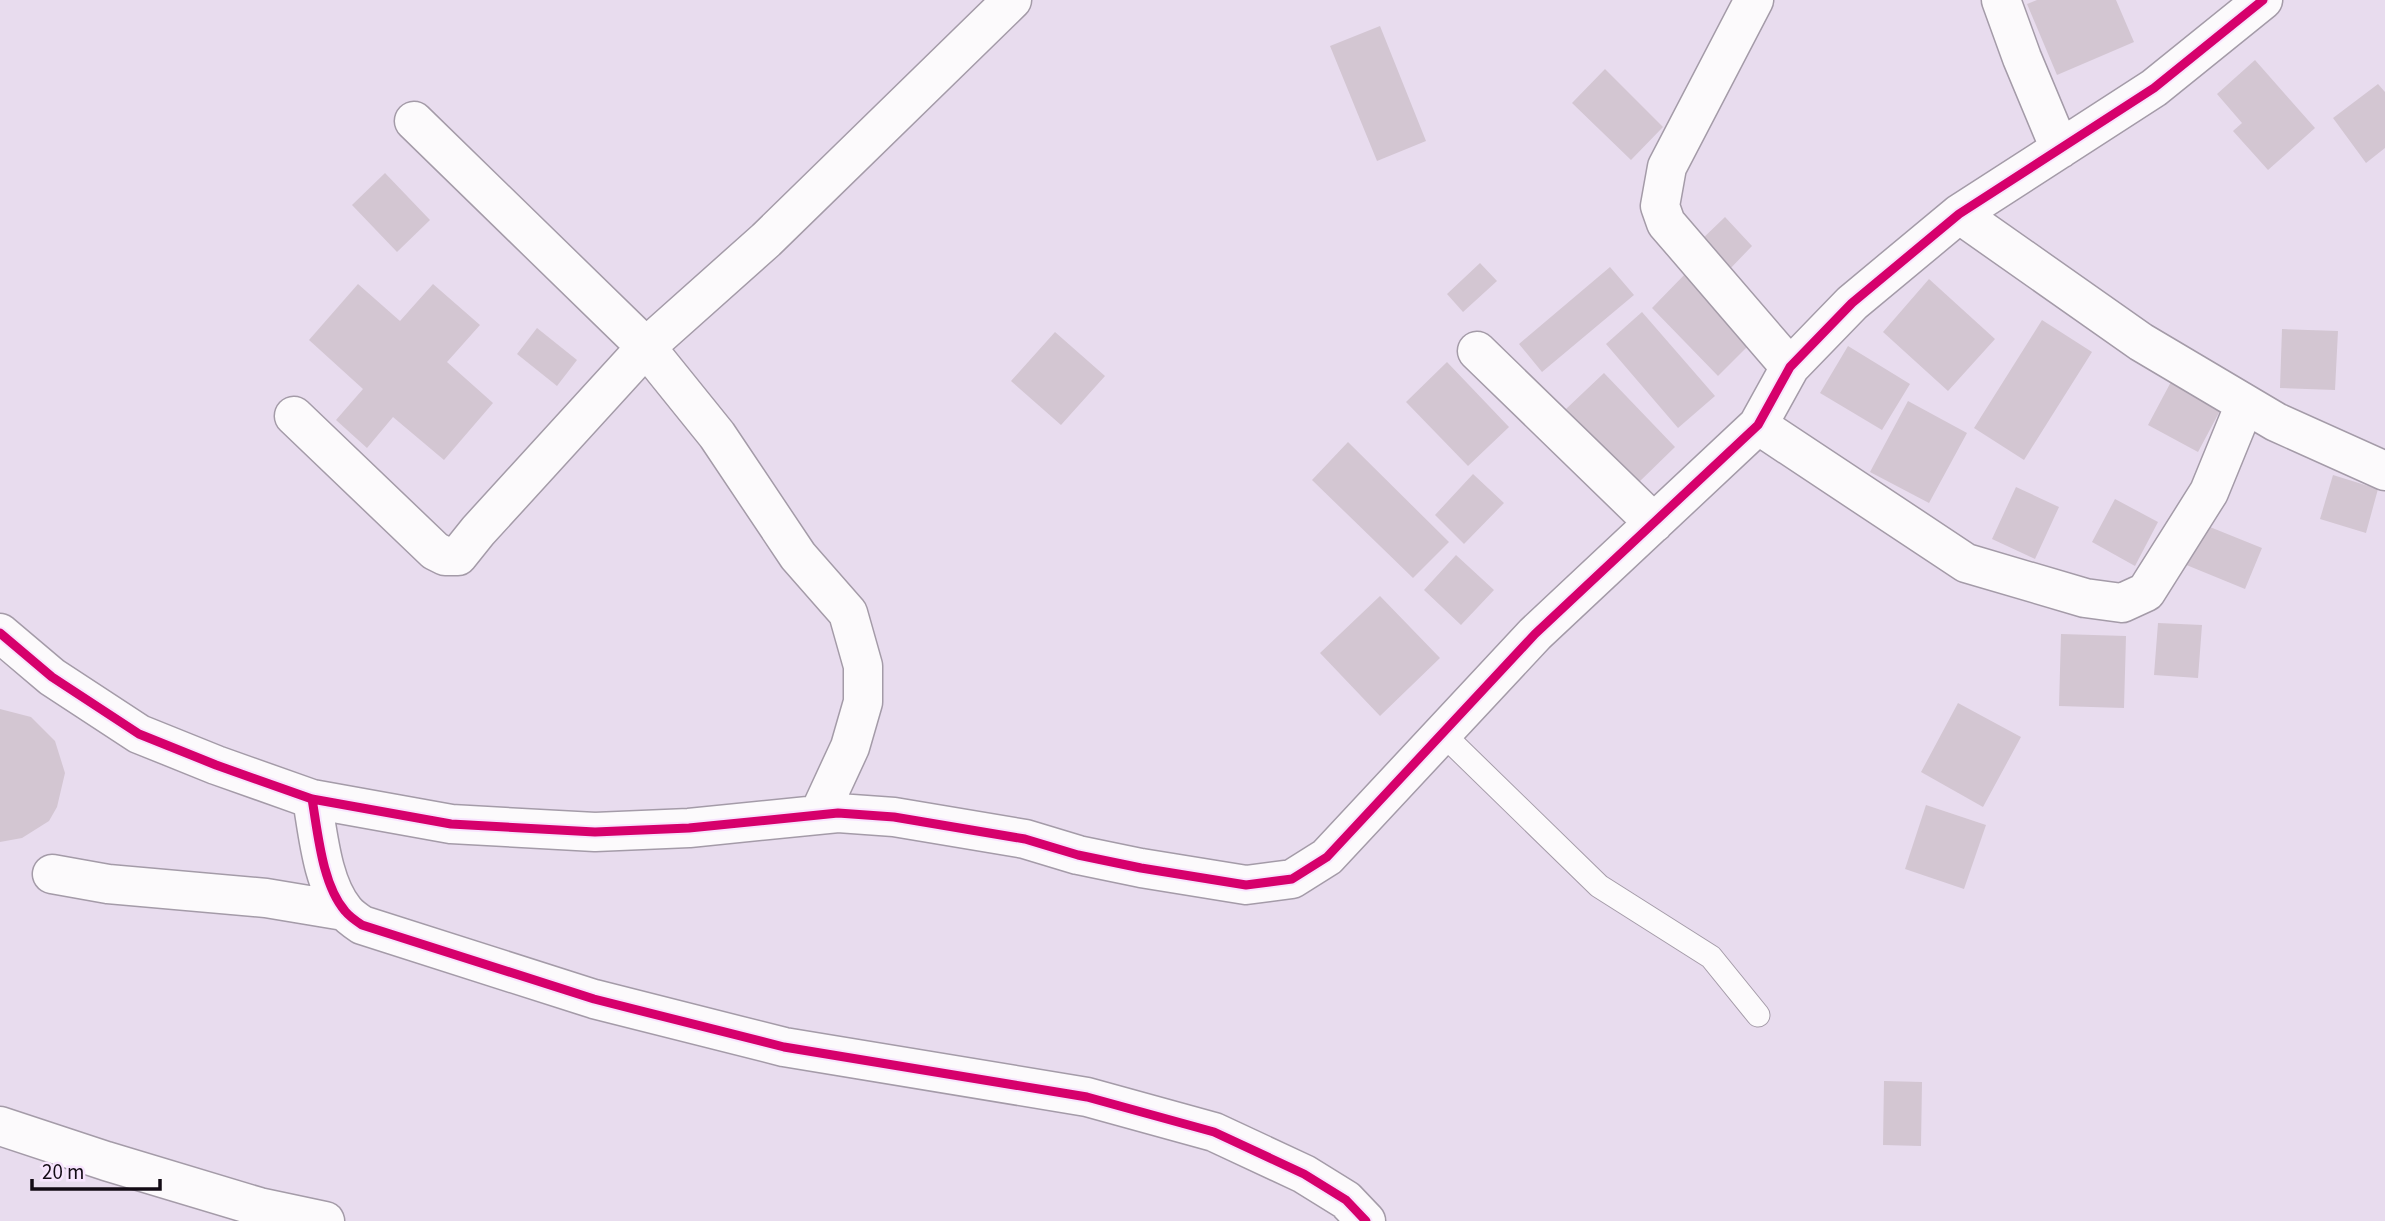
<svg xmlns="http://www.w3.org/2000/svg" width="2385" height="1221" viewBox="0 0 2385 1221" font-family="'Source Sans 3',sans-serif">
	<style>
		.building { fill: #d3c6d2 }
		.lines { fill: none; stroke-linecap: round; stroke-linejoin: round }
		.lane-casing { stroke: #a49ba8; stroke-width: 25 }
		.street-casing { stroke: #a49ba8; stroke-width: 41 }
		.lane { stroke: #fcfafc; stroke-width: 23 }
		.street { stroke: #fcfafc; stroke-width: 38 }
		.cycleway-casing { stroke: #f7e4fe; stroke-width: 13 }
		.cycleway { stroke: #d6006c; stroke-width: 9 }
	</style>
	<rect width="100%" height="100%" fill="#e8dcee"/>
	<path class="building" d="M2037,0H2116L2134,42L2057,75L2027,4Z
		M1380,26L1426,141L1377,161L1330,46Z
		M2255,60L2315,128L2268,170L2233,131L2242,123L2217,94Z
		M1605,69L1663,127L1631,160L1572,103Z
		M2378,84L2385,92V148L2366,163L2333,118Z
		M385,173L430,220L397,252L352,205Z
		M1725,217L1752,246L1727,272L1699,242Z
		M1480,263L1497,281L1463,312L1447,294Z
		M1610,267L1634,295L1542,372L1519,344Z
		M1687,272L1755,339L1718,376L1652,308Z
		M1929,279L1995,339L1948,391L1883,332Z
		M358,284L400,321L433,284L480,325L447,362L493,403L444,460L393,417L367,448L336,420L363,389L309,340Z
		M1642,312L1715,396L1678,428L1606,344Z
		M2042,320L2092,352L2024,460L1974,428Z
		M537,328L577,360L557,386L517,354Z
		M2282,329L2338,331L2335,390L2280,388Z
		M1055,332L1105,376L1061,425L1011,381Z
		M1848,346L1910,384L1882,430L1820,393Z
		M1447,362L1509,427L1468,466L1406,402Z
		M1604,373L1675,447L1637,484L1566,409Z
		M2172,380L2222,407L2198,452L2148,425Z
		M1908,401L1967,433L1929,503L1870,472Z
		M1348,442L1449,542L1413,578L1312,480Z
		M1473,474L1504,503L1464,544L1435,515Z
		M2333,475L2378,489L2366,533L2320,519Z
		M2016,487L2059,507L2035,559L1992,539Z
		M2115,499L2158,522L2135,566L2092,542Z
		M2200,523L2262,548L2245,589L2184,564Z
		M1456,555L1494,590L1461,625L1424,590Z
		M1380,596L1440,658L1380,716L1320,653Z
		M2158,623L2202,625L2198,678L2154,675Z
		M2061,634L2126,636L2124,708L2059,706Z
		M1958,703L2021,737L1983,807L1921,772Z
		M0,709L31,717L55,741L65,773L57,807L49,821L22,838L0,842Z
		M1926,805L1986,825L1964,889L1905,869Z
		M1884,1081L1922,1082L1921,1146L1883,1145Z"/>
	<g class="lines">
		<defs>
			<path id="lane" d="M1443,734L1599,886L1711,957L1758,1015"/>
			<path id="street" d="M1754,0L1667,167L1660,206L1666,223L1790,367
				M2001,0L2022,58L2060,149
				M414,121L646,347L717,435L798,556L848,613L863,666V702L850,747L819,814
				M1959,214L2141,342L2276,422L2385,471
				M1477,351L1654,523
				M294,416L435,551L445,556H458L478,531L646,347L766,240L1012,0
				M1758,425L1966,563L2085,598L2122,603L2146,592L2209,492L2245,404
				M0,633L52,677L139,734L216,765L312,799L451,824L595,832L689,828L838,813L894,817L1025,839L1078,855L1141,868L1246,885L1292,879L1327,857L1535,634L1758,425L1790,367L1852,303L1959,214L2154,88L2263,0
				M312,799C318,833 322,884 345,911C349,916 356,921 362,925L594,999L784,1047L1087,1097L1214,1132L1304,1174L1346,1200L1366,1221
				M52,874L108,884L266,898L344,911
				M0,1126L106,1161L259,1207L325,1221"/>
		</defs>
		<use href="#lane" class="lane-casing"/>
		<use href="#street" class="street-casing"/>
		<use href="#lane" class="lane"/>
		<use href="#street" class="street"/>
		<defs>
			<path id="cycleway" d="M0,633L52,677L139,734L216,765L312,799L451,824L595,832L689,828L838,813L894,817L1025,839L1078,855L1141,868L1246,885L1292,879L1327,857L1535,634L1758,425L1790,367L1852,303L1959,214L2154,88L2263,0
				M312,799C318,833 322,884 345,911C349,916 356,921 362,925L594,999L784,1047L1087,1097L1214,1132L1304,1174L1346,1200L1366,1221"/>
		</defs>
		<use href="#cycleway" class="cycleway-casing"/>
		<use href="#cycleway" class="cycleway"/>
	</g>
	<path d="M32 1179v10h128v-10" fill="none" stroke="#130b15" stroke-width="3.5"/>
	<text x="42" y="1179" font-size="21" fill="#130b15" stroke="#f7e4fe" stroke-width="5" paint-order="stroke">20 m</text>
</svg>
